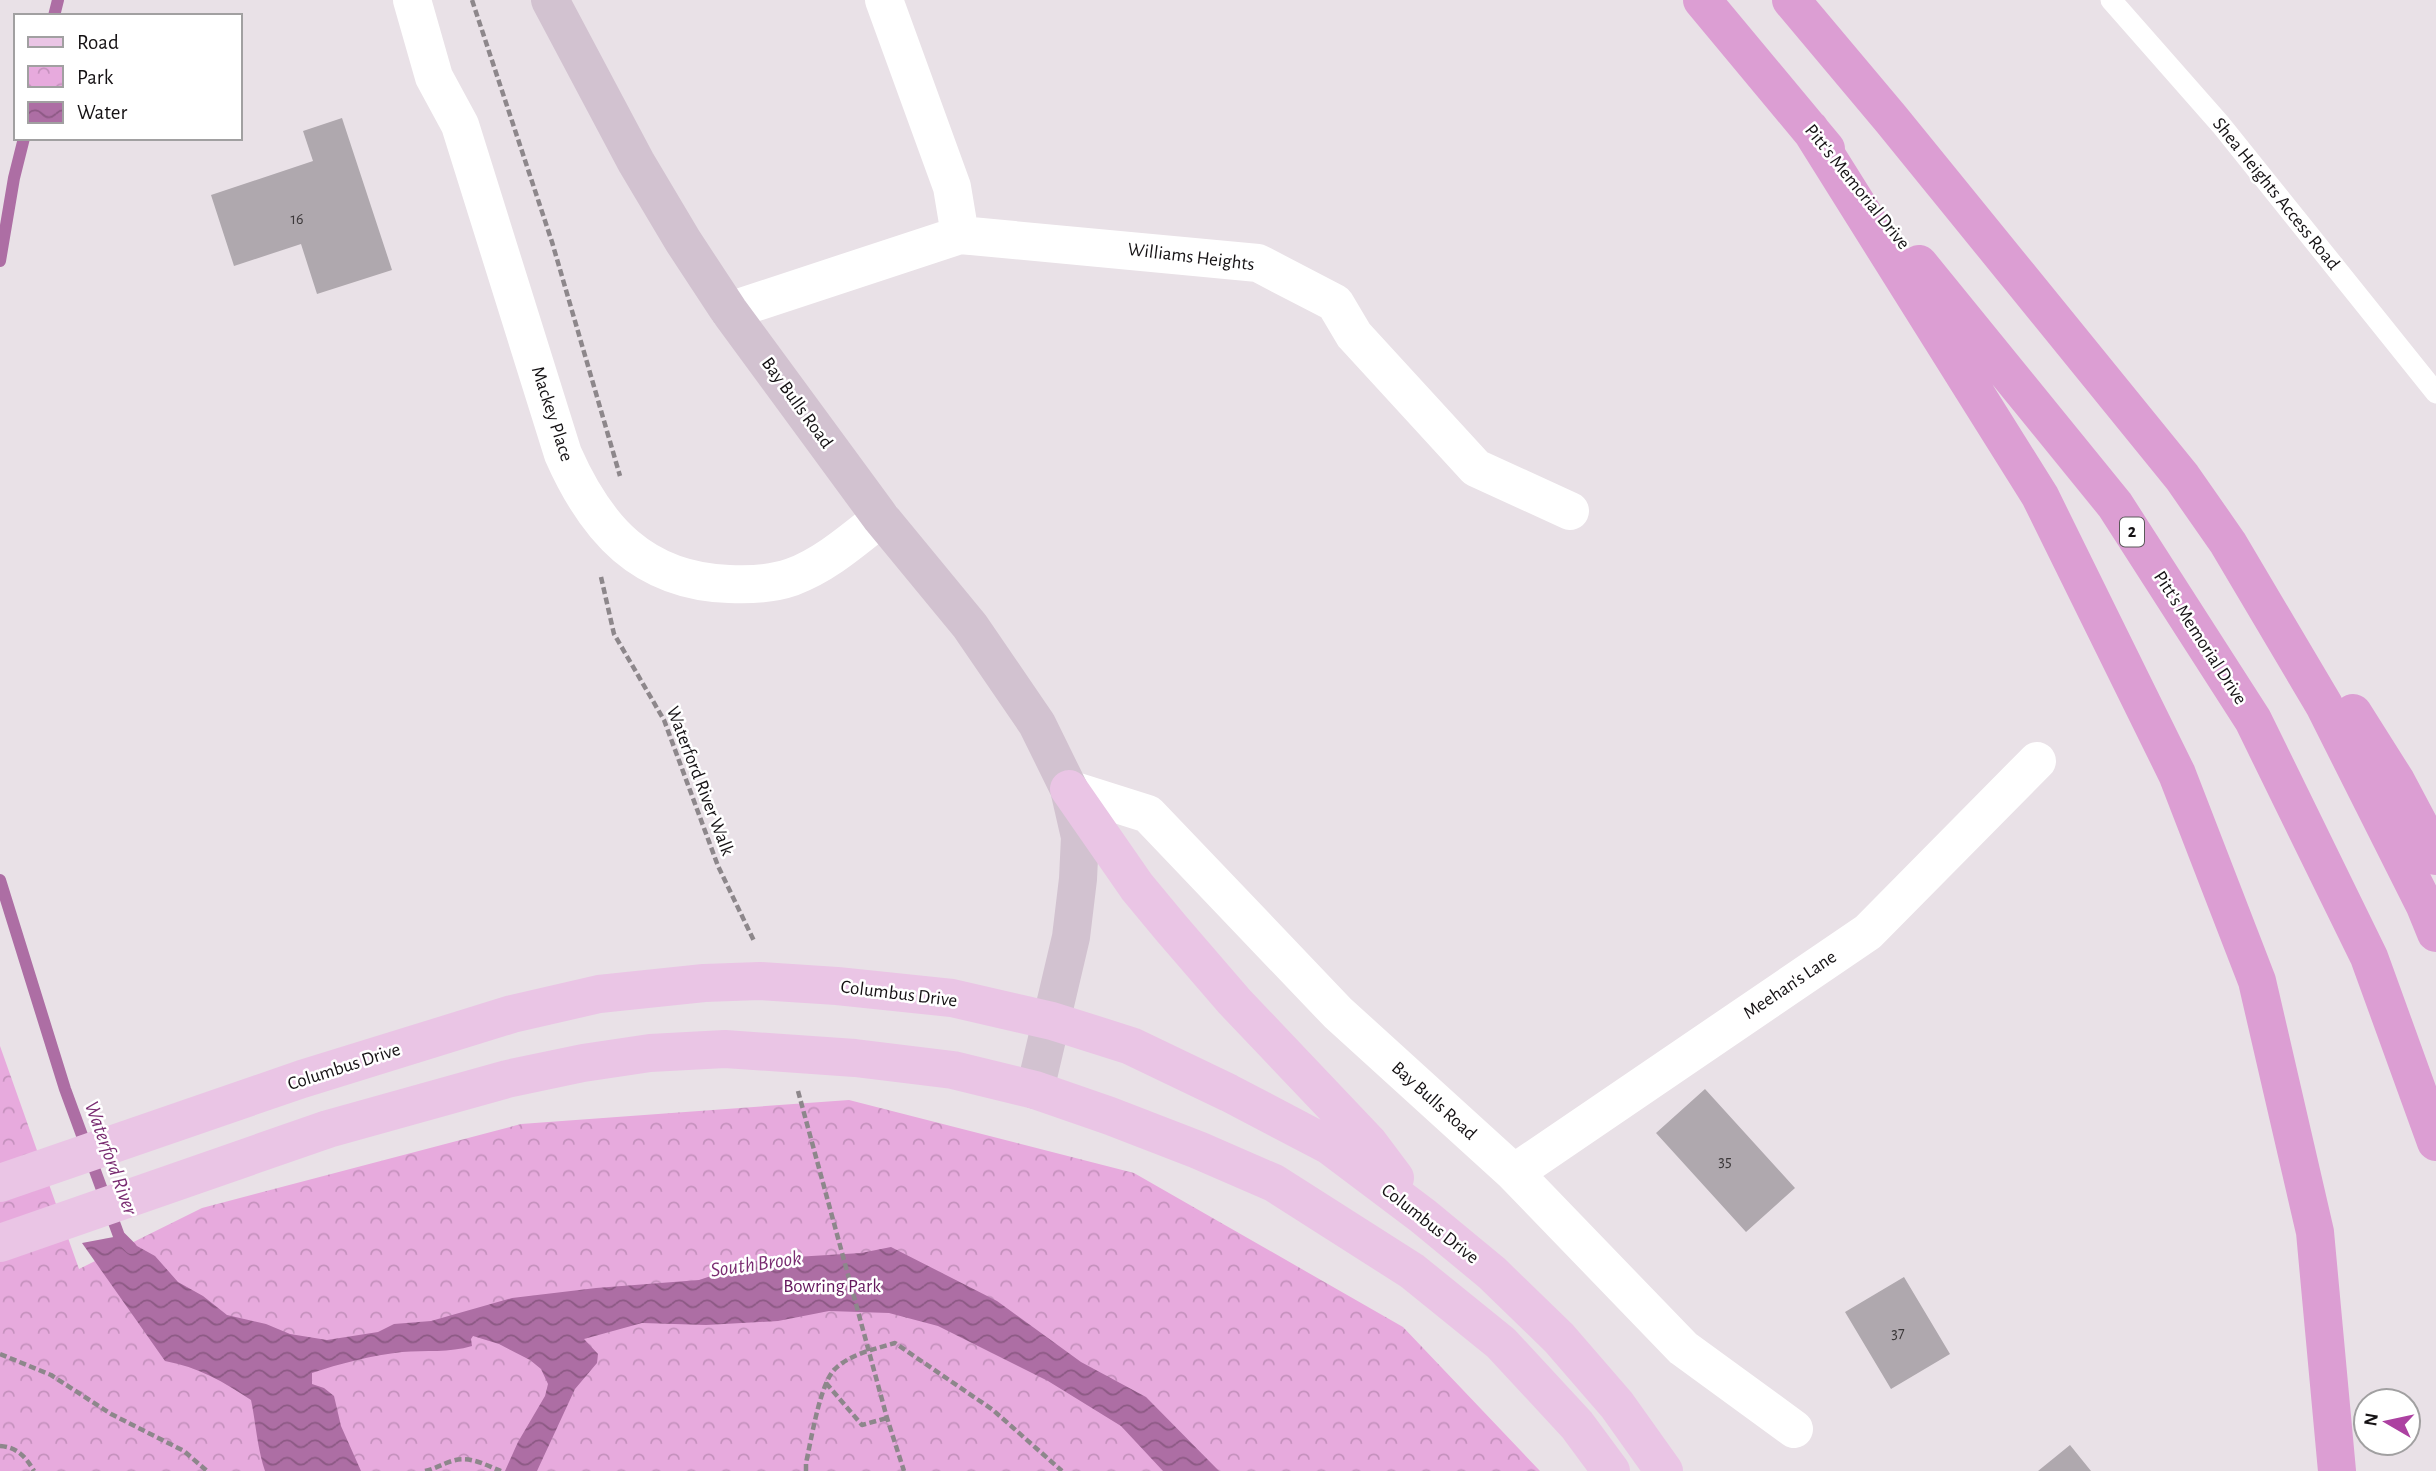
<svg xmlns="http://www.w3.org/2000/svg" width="2436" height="1471" viewBox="0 0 2436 1471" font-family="'Alegreya Sans',sans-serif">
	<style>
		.park { fill: url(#park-crowns) }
		.water { fill: url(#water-waves) }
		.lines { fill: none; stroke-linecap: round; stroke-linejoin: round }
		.stream { stroke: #ad6ea4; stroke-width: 12 }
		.building { fill: #afa8ae }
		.path { stroke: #8d878b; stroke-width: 4.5; stroke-dasharray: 7 3.5; stroke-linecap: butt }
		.lane { stroke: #fff; stroke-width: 21 }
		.street { stroke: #fff; stroke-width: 38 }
		.secondary { stroke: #d2c2d0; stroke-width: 38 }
		.primary { stroke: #eac5e5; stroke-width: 38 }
		.highway { stroke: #dc9ed3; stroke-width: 38 }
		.labels { text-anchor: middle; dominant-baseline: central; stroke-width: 5; stroke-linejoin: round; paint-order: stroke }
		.number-label { font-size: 16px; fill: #3c383a }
		.shield { fill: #fff; stroke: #5b595a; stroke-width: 2 }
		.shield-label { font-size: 18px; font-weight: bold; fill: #151214 }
		.street-label { font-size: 19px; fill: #151214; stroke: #fff }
		.park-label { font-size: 19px; fill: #64185e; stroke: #fff }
		.water-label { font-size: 21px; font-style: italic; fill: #7a2d72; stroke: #fff }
	</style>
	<defs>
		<pattern id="park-crowns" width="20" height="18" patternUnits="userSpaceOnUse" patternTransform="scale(1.75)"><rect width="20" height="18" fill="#e7aadd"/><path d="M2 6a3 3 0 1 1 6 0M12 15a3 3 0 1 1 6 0" fill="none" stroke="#c591bd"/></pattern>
		<pattern id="water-waves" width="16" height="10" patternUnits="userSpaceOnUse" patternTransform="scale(1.75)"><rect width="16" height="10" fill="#ad6ea4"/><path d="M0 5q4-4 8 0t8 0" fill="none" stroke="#8c5984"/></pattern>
	</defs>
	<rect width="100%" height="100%" fill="#e9e1e7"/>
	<path class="park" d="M0,1046L79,1269L202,1208L521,1124L849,1100L1134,1173L1403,1327L1540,1471H0Z"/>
	<path class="water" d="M119,1236L155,1256L178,1282L203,1296L227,1315L266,1324L290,1334L327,1340L378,1332L394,1324L431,1321L512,1298L596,1288L699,1280L762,1259L861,1253L891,1247L997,1301L1081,1362L1146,1397L1219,1471H1163L1121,1426L1048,1381L938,1326L889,1313L829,1311L778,1321L706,1325L642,1323L584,1339L598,1354L597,1363L575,1389L537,1471H505L518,1442L545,1396L548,1384L541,1369L530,1360L499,1344L473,1336L471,1339L472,1346C449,1353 426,1350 402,1352C374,1355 338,1364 312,1373V1384L324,1388L334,1396L341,1426L361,1471H265C257,1447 256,1424 251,1400C224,1382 198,1367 165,1361L82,1243Z"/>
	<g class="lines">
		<path class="stream" d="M54,16L58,0
			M0,261L14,178L24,138
			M0,880L65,1089L119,1236L131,1248"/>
	</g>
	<path class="building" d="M342,118L392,270L317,294L301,244L234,266L211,195L313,161L303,131Z
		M1705,1089L1795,1188L1746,1232L1656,1133Z
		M1904,1277L1950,1354L1891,1389L1845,1312Z
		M2070,1445L2091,1471H2038Z"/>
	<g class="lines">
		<path class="path" d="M472,0L552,242L620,476
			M601,577L614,634L664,720L718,866L754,941
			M798,1091L887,1418L904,1471
			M0,1354L51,1375L111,1414L184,1451L207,1471
			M826,1383L862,1425L887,1418
			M0,1446C17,1447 26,1457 34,1471
			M425,1471C435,1469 442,1464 452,1461C469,1455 485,1465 501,1471
			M806,1471V1463C811,1441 820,1383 835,1369C850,1354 875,1349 895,1343L993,1410L1062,1471"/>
		<path class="lane" d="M2111,0L2221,125L2436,393"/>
		<path class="street" d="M412,0L434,77L460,125L563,454C596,529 642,581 729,584C749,585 772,584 792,577C825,565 853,540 881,518
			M884,0L952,187L960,235
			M729,311L960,235L1258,263L1335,303L1354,335L1476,468L1570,511
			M1069,789L1148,814L1338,1013L1514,1173L1683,1348L1794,1429
			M1514,1173L1868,932L2037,761"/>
		<path class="secondary" d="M550,0L636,162L683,241L729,311L881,518L970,626L1037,724L1069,789L1080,837L1078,879L1071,937L1035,1090"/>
		<path class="primary" d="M1069,789L1137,887L1171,928L1234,1001L1368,1142L1395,1178
			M0,1183L302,1079L512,1014L599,994L704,983L760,981L837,986L952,998L1052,1021L1131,1046L1229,1093L1330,1146L1423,1216L1492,1273L1559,1338L1617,1405L1664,1471
			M0,1243L328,1129L507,1079L583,1063L650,1053L725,1049L855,1058L953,1070L1035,1090L1110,1116L1198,1150L1274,1183L1412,1271L1501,1343L1577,1425L1611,1471"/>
		<path class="highway" d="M1702,0L1826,149
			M1791,0L1891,119L2182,477L2228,543L2324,705L2425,906L2436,933
			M1810,129L2040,496L2177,774L2257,981L2315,1232L2337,1471
			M1919,264L2115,505L2253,720L2369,957L2436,1142
			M2353,713L2396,781L2436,856"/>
	</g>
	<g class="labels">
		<g class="number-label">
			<text x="297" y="219">16</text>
			<text x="1725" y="1161">35</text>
			<text x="1898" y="1333">37</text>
		</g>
		<rect class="shield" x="2120" y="517.5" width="24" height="29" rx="5"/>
		<g class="shield-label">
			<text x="2132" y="532">2</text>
		</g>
		<g class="street-label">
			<text transform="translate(1857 187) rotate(51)">Pitt's Memorial Drive</text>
			<text transform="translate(2276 194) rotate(51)">Shea Heights Access Road</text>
			<text transform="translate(1191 257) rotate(7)">Williams Heights</text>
			<text transform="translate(797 403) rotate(54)">Bay Bulls Road</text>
			<text transform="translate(552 414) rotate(72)">Mackey Place</text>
			<text transform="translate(2200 638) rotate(57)">Pitt's Memorial Drive</text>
			<text transform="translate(700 781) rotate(69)">Waterford River Walk</text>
			<text transform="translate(1790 985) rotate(-34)">Meehan's Lane</text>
			<text transform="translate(899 994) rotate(7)">Columbus Drive</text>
			<text transform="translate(344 1067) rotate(-18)">Columbus Drive</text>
			<text transform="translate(1434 1101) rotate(42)">Bay Bulls Road</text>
			<text transform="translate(1430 1224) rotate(38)">Columbus Drive</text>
		</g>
		<g class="park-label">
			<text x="832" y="1286">Bowring Park</text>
		</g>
		<g class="water-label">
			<text transform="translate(111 1158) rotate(70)">Waterford River</text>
			<text transform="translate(756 1264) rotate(-8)">South Brook</text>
		</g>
	</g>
	<rect x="14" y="14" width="228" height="126" fill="#ffffff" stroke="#a1a0a1" stroke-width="2"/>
	<rect x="28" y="37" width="35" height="10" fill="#eac5e5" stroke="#a1a0a1" stroke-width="2"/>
	<text x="77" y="49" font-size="21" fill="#151214">Road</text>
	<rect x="28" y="66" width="35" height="21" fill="url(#park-crowns)" stroke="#a1a0a1" stroke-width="2"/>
	<text x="77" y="84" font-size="21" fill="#151214">Park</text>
	<rect x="28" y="102" width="35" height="21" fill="url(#water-waves)" stroke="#a1a0a1" stroke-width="2"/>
	<text x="77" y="119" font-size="21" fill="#151214">Water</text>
	<g transform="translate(2387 1422) rotate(279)"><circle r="33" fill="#ffffff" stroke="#a1a0a1" stroke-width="2"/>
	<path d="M0-5L12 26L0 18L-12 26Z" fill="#ac41a1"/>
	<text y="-10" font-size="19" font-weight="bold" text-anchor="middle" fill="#151214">N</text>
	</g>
</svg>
